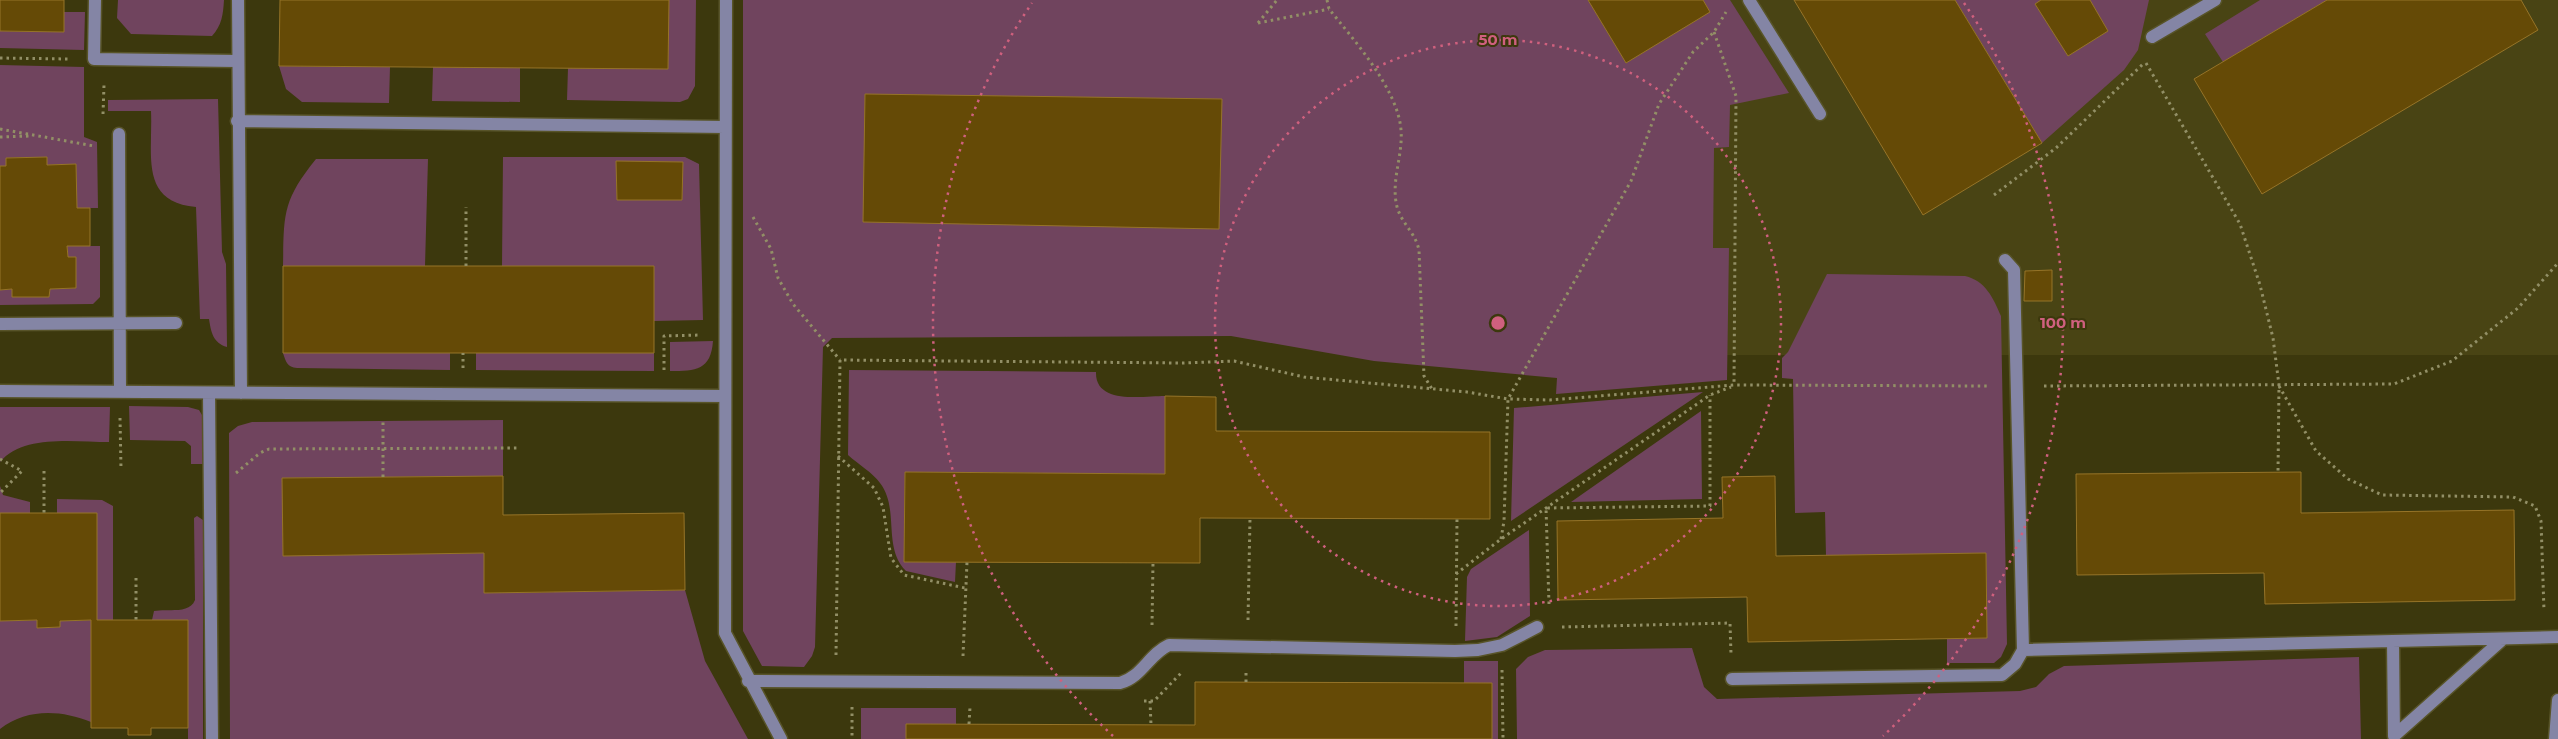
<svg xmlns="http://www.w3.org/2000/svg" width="2558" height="739" viewBox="0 0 2558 739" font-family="Montserrat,sans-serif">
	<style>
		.built { fill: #494414 }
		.green { fill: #70445e }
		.building { fill: #654a06; stroke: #967428 }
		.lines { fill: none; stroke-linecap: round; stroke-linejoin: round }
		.minor-casing { stroke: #585429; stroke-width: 15 }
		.path { stroke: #928f66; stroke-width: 3; stroke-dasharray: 2.5 4; stroke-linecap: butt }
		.minor { stroke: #8485a5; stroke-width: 12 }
		.ring { fill: none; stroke: #cf607e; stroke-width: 2.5; stroke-dasharray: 2.5 5 }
		.centre { fill: #cf607e; stroke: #3c380d; stroke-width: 2.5 }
		.ring-label { font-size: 15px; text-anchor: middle; font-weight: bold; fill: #cf607e; stroke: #3c380d; stroke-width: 4; stroke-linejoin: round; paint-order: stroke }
	</style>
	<rect width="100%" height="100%" fill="#3c380d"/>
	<path class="built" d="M1531,0H2558V355H1556Z"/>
	<path class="green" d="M118,0H224C223,15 222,25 212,36L131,34L117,18Z
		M669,0H696L695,86L688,99L680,102L567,100L568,68Z
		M743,0H1730L1789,93L1730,105L1729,147L1714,148L1713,248H1729L1727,380L1556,394L1557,378L1374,361L1231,336L832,338L823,347L815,647L812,656L804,667L762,666L743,631Z
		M1955,0H2149L2138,50L2124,70L2042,143Z
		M2260,0H2327L2223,62L2205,34Z
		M64,12H85L84,50L0,48V31L63,32Z
		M0,65L84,67V137L97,142L98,208H77L75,164L47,165V157L6,158V166H0Z
		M279,66L390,67L389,103L302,102L286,89Z
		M433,67H520V102L432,101Z
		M218,99L222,252L226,264L227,347C213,343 211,332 209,319H200L196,207C139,202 153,154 151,111H108V100Z
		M503,157H685L699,164L703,320L654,321V266H502Z
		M316,159H428L425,266H283C284,215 282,201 316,159Z
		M67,246H100V297L93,304L0,305V290L12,289V297H49L50,289L76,288V258L68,257Z
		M1827,274L1965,276C1986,281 1993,298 2001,316L2007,644L2001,657L1994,663H1947V639L1987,638L1986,553L1826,556L1825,512L1795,513L1793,379L1782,378V358L1788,352Z
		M713,341C711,370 696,371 670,371V342Z
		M283,353H450V370L297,368C287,367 286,362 283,353Z
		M476,353H654V371L476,370Z
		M849,370L1096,372C1095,405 1143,396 1165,396V474L905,472L904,562H956L955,582L906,571C882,547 900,509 880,483C873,473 858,464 848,455Z
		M1703,392L1511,521L1514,408Z
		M129,406L188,407L199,410L202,415L203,464H191V446L185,441L130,440Z
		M0,407H110L109,442C75,442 23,434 0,462Z
		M1701,411L1702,499L1571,502Z
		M503,420V476L283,478V555L484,553V593L685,590L705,661L748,739H230L229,433L238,426L252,422Z
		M0,486L3,495L30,502V513H0Z
		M57,499L102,500L113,506V620H97V513H57Z
		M197,516L203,520V739H188V621L152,620L154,611C167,608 189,615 195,600L194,518Z
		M1529,530L1530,616L1497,637L1465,641L1467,577L1471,569Z
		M37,620V628L60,627V621L91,620V722C61,710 27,708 0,729V621Z
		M1692,648L1704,687L1717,699L2020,691L2036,687L2049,674L2064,666L2359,657L2361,739H1517L1516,669L1528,657L1545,650Z
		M1464,661H1498V739H1492L1464,683Z
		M861,708H956V724H907L906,739H861Z"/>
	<path class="building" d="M0,0H64V32L0,31Z
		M280,0H669L668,69L279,66Z
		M1588,0H1703L1710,12L1626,63Z
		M1794,0H1955L2042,143L1923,215Z
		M2041,0H2090L2108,31L2068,56L2035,4Z
		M2327,0H2521L2538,30L2262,194L2194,79Z
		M865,94L1222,99L1219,229L863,222Z
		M47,157V165L76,164L77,208H90V246H67L68,257H76V288L50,289L49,297H12V289L0,290V166H6V158Z
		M616,161L683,162L682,200H617Z
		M283,266H654V353H283Z
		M2052,270V301H2024L2025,271Z
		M1165,396L1216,397V431L1490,432V519L1200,518V563L904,562L905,472L1165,474Z
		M2301,472V513L2514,510L2515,600L2265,604L2264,573L2077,575L2076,474Z
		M503,476V515L684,513L685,590L484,593V553L283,556L282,478Z
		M1775,476L1776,556L1986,553L1987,638L1748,642L1747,597L1558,600L1557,521L1723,518L1722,477Z
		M0,513H97V620H188V728H151V735H128V728H91V620L60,621V627L37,628V620L0,621Z
		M1195,682L1492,683V739H906V724L1195,725Z"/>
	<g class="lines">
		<defs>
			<path id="minor" d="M95,0L94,59L236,61
				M238,0L241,393
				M726,0L725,633L781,739
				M1749,0L1820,114
				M2152,37L2215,0
				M237,121L725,127
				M119,134L120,392
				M0,324L176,323
				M0,391L725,396
				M209,393L212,739
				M2393,641L2394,736
				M2023,650L2558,637
				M1732,679L2002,675L2015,664L2023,650L2014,270L2005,260
				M748,681L1120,683C1142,677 1149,654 1169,645L1455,651L1478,650L1502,645L1537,627
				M2394,736L2503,639
				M2555,739L2558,700"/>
		</defs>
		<use href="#minor" class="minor-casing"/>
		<path class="path" d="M1327,0L1329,9C1353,39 1398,89 1401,130C1403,154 1392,178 1396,202C1399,222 1415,231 1419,250L1424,376L1432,389
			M1258,23L1329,9
			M1258,23L1277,0
			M1714,32L1736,96L1734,385
			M0,58L68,59
			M2146,63L2240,224L2260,285L2273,338L2279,385L2278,472
			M103,114L104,85
			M0,129L94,146
			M0,137L30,136
			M1994,195L2056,148L2145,62
			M753,217L771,249L778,278L793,304L840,360
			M466,266V207
			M463,368V353
			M664,370V336L700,335
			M2044,386L2394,384L2452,361L2518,308L2558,263
			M2279,386L2316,451L2348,479L2382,495L2513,497L2535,506L2541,521L2544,611
			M120,418L121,469
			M838,456L874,488L883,507L891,558L904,575L965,588
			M0,459L22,471L0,493
			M44,471V513
			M236,473L260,453L269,449L517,448
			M383,477V420
			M1501,539L1504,521L1508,399L1631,181L1659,104L1693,52L1714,32L1726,12
			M1456,574L1501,539L1710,395L1731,387
			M136,578V620
			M1549,604L1546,508L1710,506V395
			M1248,620L1250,518
			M1152,625L1153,563
			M1456,626L1457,519
			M1562,627L1730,623L1731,654
			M836,655L840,360L1182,363L1234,361L1304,377L1467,392L1508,399L1550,400L1734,385L1990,386
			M963,656L967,562
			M1502,670L1503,739
			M1246,682V673
			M1144,701H1154L1183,671
			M1150,701L1151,725
			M852,707V739
			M969,724L970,707"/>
		<use href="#minor" class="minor"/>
	</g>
	<g class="ring">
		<circle cx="1498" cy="323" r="283"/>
		<path d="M1113 736A565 565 0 0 1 1032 3M1964 3A565 565 0 0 1 1883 736"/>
	</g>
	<circle cx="1498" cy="323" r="8" class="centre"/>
	<g class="ring-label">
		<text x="1498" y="45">50 m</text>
		<text x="2063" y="328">100 m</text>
	</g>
</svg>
